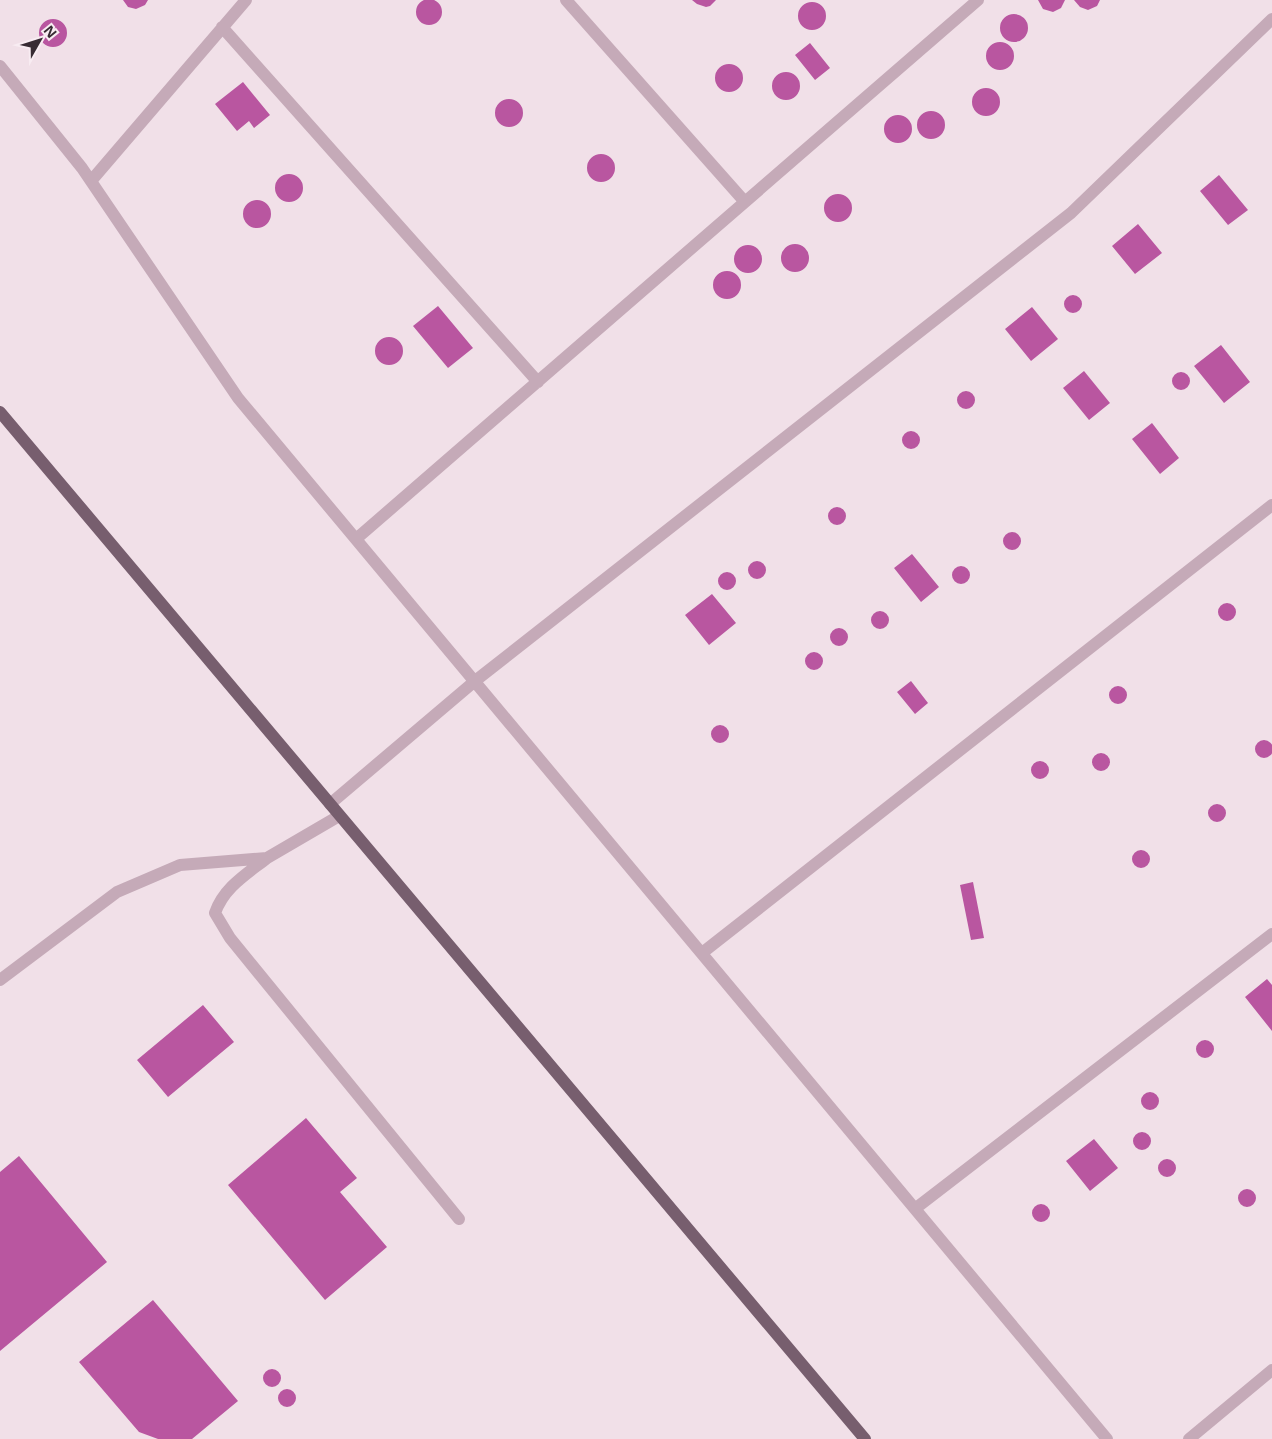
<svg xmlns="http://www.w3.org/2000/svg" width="1272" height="1439" viewBox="0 0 1272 1439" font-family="'Open Sans',sans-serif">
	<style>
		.building { fill: #b956a0 }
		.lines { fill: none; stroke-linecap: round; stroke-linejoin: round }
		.minor { stroke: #c5aab8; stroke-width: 12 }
		.major { stroke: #775e6e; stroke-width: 12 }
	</style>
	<rect width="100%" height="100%" fill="#f1e0e8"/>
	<path class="building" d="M416 12a13 13 0 1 1 26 0a13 13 0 1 1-26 0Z
		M123,0H148L145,5L136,9L128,7Z
		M692,0H716L710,6L706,7L697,4Z
		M1038,0H1065L1061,8L1053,12L1043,9Z
		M1074,0H1100L1097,6L1088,10L1080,7Z
		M798 16a14 14 0 1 1 28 0a14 14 0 1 1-28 0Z
		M1000 28a14 14 0 1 1 28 0a14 14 0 1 1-28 0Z
		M39 33a14 14 0 1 1 28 0a14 14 0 1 1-28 0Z
		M986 56a14 14 0 1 1 28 0a14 14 0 1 1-28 0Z
		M810,43L830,68L815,80L795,55Z
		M715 78a14 14 0 1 1 28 0a14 14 0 1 1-28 0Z
		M772 86a14 14 0 1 1 28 0a14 14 0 1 1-28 0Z
		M243,82L270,115L254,128L249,121L237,131L215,104Z
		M972 102a14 14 0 1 1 28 0a14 14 0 1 1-28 0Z
		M495 113a14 14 0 1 1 28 0a14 14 0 1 1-28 0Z
		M917 125a14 14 0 1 1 28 0a14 14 0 1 1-28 0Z
		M884 129a14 14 0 1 1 28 0a14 14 0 1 1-28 0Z
		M587 168a14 14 0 1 1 28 0a14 14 0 1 1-28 0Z
		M275 188a14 14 0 1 1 28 0a14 14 0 1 1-28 0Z
		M1219,175L1248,210L1228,225L1200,191Z
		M824 208a14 14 0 1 1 28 0a14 14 0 1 1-28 0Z
		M243 214a14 14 0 1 1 28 0a14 14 0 1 1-28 0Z
		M1138,224L1162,253L1135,274L1112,246Z
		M781 258a14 14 0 1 1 28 0a14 14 0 1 1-28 0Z
		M734 259a14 14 0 1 1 28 0a14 14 0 1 1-28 0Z
		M713 285a14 14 0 1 1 28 0a14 14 0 1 1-28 0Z
		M1064 304a9 9 0 1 1 18 0a9 9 0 1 1-18 0Z
		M438,306L473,348L448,368L413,326Z
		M1032,307L1058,339L1031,361L1005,329Z
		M375 351a14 14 0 1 1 28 0a14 14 0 1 1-28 0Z
		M1221,345L1250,382L1224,403L1194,366Z
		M1084,371L1110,403L1089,420L1063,388Z
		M1172 381a9 9 0 1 1 18 0a9 9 0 1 1-18 0Z
		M957 400a9 9 0 1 1 18 0a9 9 0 1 1-18 0Z
		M1152,423L1179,458L1160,474L1132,439Z
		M902 440a9 9 0 1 1 18 0a9 9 0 1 1-18 0Z
		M828 516a9 9 0 1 1 18 0a9 9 0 1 1-18 0Z
		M1003 541a9 9 0 1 1 18 0a9 9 0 1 1-18 0Z
		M912,554L939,587L921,602L894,568Z
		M748 570a9 9 0 1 1 18 0a9 9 0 1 1-18 0Z
		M952 575a9 9 0 1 1 18 0a9 9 0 1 1-18 0Z
		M718 581a9 9 0 1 1 18 0a9 9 0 1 1-18 0Z
		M712,594L736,623L709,645L685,615Z
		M1218 612a9 9 0 1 1 18 0a9 9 0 1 1-18 0Z
		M871 620a9 9 0 1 1 18 0a9 9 0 1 1-18 0Z
		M830 637a9 9 0 1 1 18 0a9 9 0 1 1-18 0Z
		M805 661a9 9 0 1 1 18 0a9 9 0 1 1-18 0Z
		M911,681L928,703L915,714L897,692Z
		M1109 695a9 9 0 1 1 18 0a9 9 0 1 1-18 0Z
		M711 734a9 9 0 1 1 18 0a9 9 0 1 1-18 0Z
		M1255 749a9 9 0 1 1 18 0a9 9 0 1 1-18 0Z
		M1092 762a9 9 0 1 1 18 0a9 9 0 1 1-18 0Z
		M1031 770a9 9 0 1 1 18 0a9 9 0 1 1-18 0Z
		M1208 813a9 9 0 1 1 18 0a9 9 0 1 1-18 0Z
		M1132 859a9 9 0 1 1 18 0a9 9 0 1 1-18 0Z
		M973,882L984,938L971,940L960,885Z
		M1267,979L1272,985V1031L1245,997Z
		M203,1005L234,1042L168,1097L137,1060Z
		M1196 1049a9 9 0 1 1 18 0a9 9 0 1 1-18 0Z
		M1141 1101a9 9 0 1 1 18 0a9 9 0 1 1-18 0Z
		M306,1118L357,1178L340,1192L387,1247L325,1300L228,1185Z
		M1133 1141a9 9 0 1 1 18 0a9 9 0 1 1-18 0Z
		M1094,1139L1118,1168L1090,1191L1066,1161Z
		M19,1156L107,1262L0,1351V1172Z
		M1158 1168a9 9 0 1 1 18 0a9 9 0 1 1-18 0Z
		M1238 1198a9 9 0 1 1 18 0a9 9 0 1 1-18 0Z
		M1032 1213a9 9 0 1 1 18 0a9 9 0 1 1-18 0Z
		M153,1300L238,1401L192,1439H158L139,1432L79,1362Z
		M263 1378a9 9 0 1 1 18 0a9 9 0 1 1-18 0Z
		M278 1398a9 9 0 1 1 18 0a9 9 0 1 1-18 0Z"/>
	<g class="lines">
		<path class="minor" d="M566,0L745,202
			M222,27L538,382
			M0,66L82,168L238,398L1107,1439
			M91,181L246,0
			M356,539L978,0
			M330,804L475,681L1071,213L1272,19
			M267,858C247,874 224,887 215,913L230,938L459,1219
			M702,953L1272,505
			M0,980L117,892L180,865L267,858L339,816
			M916,1208L1272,934
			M1189,1439L1272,1370"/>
		<path class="major" d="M0,412L865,1439"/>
	</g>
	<g transform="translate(40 40) rotate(51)" stroke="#f8ecf2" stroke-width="4" paint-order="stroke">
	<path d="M0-4L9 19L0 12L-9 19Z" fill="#372b33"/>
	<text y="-8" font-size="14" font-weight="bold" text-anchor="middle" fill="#372b33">N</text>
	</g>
</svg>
